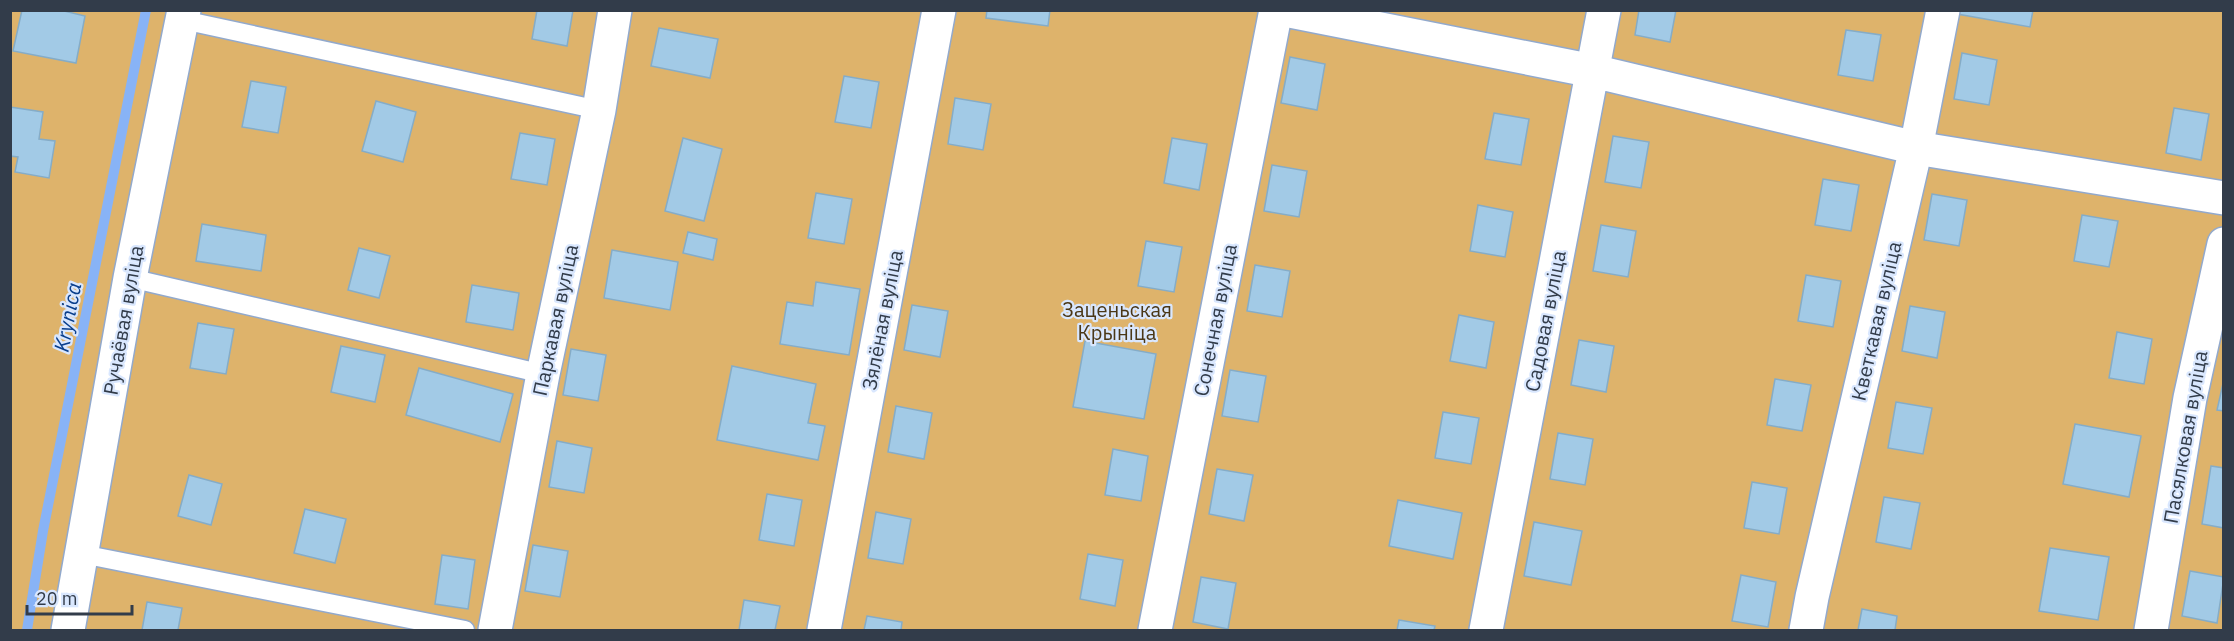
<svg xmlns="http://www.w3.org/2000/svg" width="2234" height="641" viewBox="0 0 2234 641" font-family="'IBM Plex Sans',sans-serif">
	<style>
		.green { fill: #deb36b }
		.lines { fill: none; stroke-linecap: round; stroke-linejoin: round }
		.stream { stroke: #88b3f6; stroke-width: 10 }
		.building { fill: #a2cae6; stroke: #85acc7; stroke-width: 1.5 }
		.service-casing { stroke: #92a9cc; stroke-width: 21 }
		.minor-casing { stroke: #92a9cc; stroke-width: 36 }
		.service { stroke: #fff; stroke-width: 18 }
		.minor { stroke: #fff; stroke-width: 33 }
		.labels { text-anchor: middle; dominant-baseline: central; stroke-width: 4.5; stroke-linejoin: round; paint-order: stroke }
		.park-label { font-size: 20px; fill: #4a3716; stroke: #d9e7fe }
		.street-label { font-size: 20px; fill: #323c4a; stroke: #d9e7fe }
		.water-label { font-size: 21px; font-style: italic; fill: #0a3f8c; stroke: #d9e7fe }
	</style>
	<rect width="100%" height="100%" fill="#c7daf8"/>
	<path class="green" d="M11,11H2223V630H11Z"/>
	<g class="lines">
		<path class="stream" d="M27,630L43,531L146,10"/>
	</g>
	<path class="building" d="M22,10H60L85,16L76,63L13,51Z
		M537,10H573L567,46L532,39Z
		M987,10H1050L1048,26L986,18Z
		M1639,10H1676L1670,42L1635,35Z
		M1946,10H2033L2030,27L1946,12Z
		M659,28L718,39L710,78L651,66Z
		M1846,30L1881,35L1873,81L1838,75Z
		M1962,53L1997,60L1989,105L1954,99Z
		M1290,57L1325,64L1317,110L1281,103Z
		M844,76L879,82L871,128L835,122Z
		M251,81L286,87L278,133L242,127Z
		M955,98L991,104L983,150L948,144Z
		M376,101L416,112L403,162L362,151Z
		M10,107L43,112L39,139L55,141L49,178L15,172L18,157L10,156Z
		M2174,108L2209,114L2201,160L2166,153Z
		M1494,113L1529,119L1521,165L1485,159Z
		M520,133L555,139L547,185L511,179Z
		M1613,136L1649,142L1641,188L1605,182Z
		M683,138L722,149L704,221L665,211Z
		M1172,138L1207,144L1199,190L1164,183Z
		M1272,165L1307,171L1299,217L1264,211Z
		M1823,179L1859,185L1851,231L1815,225Z
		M816,193L852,199L844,244L808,238Z
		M1932,194L1967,200L1959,246L1924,240Z
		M1478,205L1513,212L1505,257L1470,251Z
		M2082,215L2118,221L2109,267L2074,261Z
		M202,224L266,235L261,271L196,261Z
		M1601,225L1636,231L1628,277L1593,271Z
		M688,232L717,239L713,260L683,253Z
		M1146,241L1182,247L1174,292L1138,286Z
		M359,248L390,256L379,298L348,290Z
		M612,250L678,262L670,310L604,298Z
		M1255,265L1290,271L1282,317L1247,311Z
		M1806,275L1841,281L1833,327L1798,321Z
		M816,282L860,289L849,355L780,344L787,302L813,306Z
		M472,285L519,293L513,330L466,322Z
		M912,305L948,311L940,357L904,350Z
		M1910,306L1945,312L1937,358L1902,351Z
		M1459,315L1494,322L1486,368L1450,361Z
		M198,323L234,329L226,374L190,368Z
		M2117,332L2152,339L2144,384L2109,378Z
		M1579,340L1614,346L1606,392L1571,385Z
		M1085,341L1156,354L1144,419L1073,407Z
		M341,346L385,355L375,402L331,392Z
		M571,349L606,355L598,401L563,395Z
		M732,366L816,384L808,423L825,426L818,460L717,440Z
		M419,368L513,394L500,442L406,415Z
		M1230,370L1266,376L1258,422L1222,416Z
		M1775,379L1811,385L1802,431L1767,425Z
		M2224,379V411L2217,410Z
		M1896,402L1932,408L1923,454L1888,448Z
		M896,406L932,413L924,459L888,452Z
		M1443,412L1479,418L1471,464L1435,458Z
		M2075,424L2141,436L2129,497L2063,484Z
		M1558,433L1593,439L1585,485L1550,479Z
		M557,441L592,448L584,493L549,487Z
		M1113,449L1148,456L1141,501L1105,495Z
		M2211,466L2224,468V528L2202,524Z
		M1217,469L1253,475L1244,521L1209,514Z
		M189,475L222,484L211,525L178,516Z
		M1752,482L1787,488L1779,534L1744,528Z
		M767,494L802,500L794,546L759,540Z
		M1884,497L1920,503L1911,549L1876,542Z
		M1398,500L1462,513L1453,559L1389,546Z
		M305,509L346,519L335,563L294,553Z
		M876,512L911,519L903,564L868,558Z
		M1534,522L1582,531L1571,585L1524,576Z
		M533,545L568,551L560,597L525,591Z
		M2050,548L2109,557L2098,620L2039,611Z
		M1088,554L1123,560L1115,606L1080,599Z
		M442,555L475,560L468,609L435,604Z
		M2190,571L2224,577L2217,623L2182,616Z
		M1741,575L1776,582L1768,627L1732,621Z
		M1201,577L1236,583L1228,629L1193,622Z
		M744,600L780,606L775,630H739Z
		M147,602L182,608L178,630H142Z
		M1862,609L1897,616L1895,630H1858Z
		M867,616L902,622L901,630H864Z
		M1399,620L1435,626L1434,630H1397Z"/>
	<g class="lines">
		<defs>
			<path id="service" d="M183,20L599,110
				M130,278L543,374
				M82,554L465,630"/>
			<path id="minor" d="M1285,10L1593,71L1916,148L2224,198
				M68,630L130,278L184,10
				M495,630L543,374L599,110L615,10
				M824,630L939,10
				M1155,630L1276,10
				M1486,630L1604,10
				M1806,630L1812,597L1916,148L1943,10
				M2151,630L2190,398L2224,244"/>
		</defs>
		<use href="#service" class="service-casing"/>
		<use href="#minor" class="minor-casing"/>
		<use href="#service" class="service"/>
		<use href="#minor" class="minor"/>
	</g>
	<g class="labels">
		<g class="park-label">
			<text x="1117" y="309">Заценьская<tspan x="1117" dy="23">Крыніца</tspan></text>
		</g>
		<g class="street-label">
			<text transform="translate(123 320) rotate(-80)">Ручаёвая вуліца</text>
			<text transform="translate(555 320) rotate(-78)">Паркавая вуліца</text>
			<text transform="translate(882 320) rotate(-79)">Зялёная вуліца</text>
			<text transform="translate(1215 320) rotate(-79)">Сонечная вуліца</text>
			<text transform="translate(1545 321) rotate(-79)">Садовая вуліца</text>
			<text transform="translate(1876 321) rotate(-77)">Кветкавая вуліца</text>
			<text transform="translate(2185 437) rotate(-80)">Пасялковая вуліца</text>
		</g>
		<g class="water-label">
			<text transform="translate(67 317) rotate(-79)">Krynica</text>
		</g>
	</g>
	<rect width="2234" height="641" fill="none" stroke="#323c4a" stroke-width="24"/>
	<path d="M27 605v9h105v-9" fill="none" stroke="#323c4a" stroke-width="3"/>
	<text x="36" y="605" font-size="18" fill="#323c4a" stroke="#d9e7fe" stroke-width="4.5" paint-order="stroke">20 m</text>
</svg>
